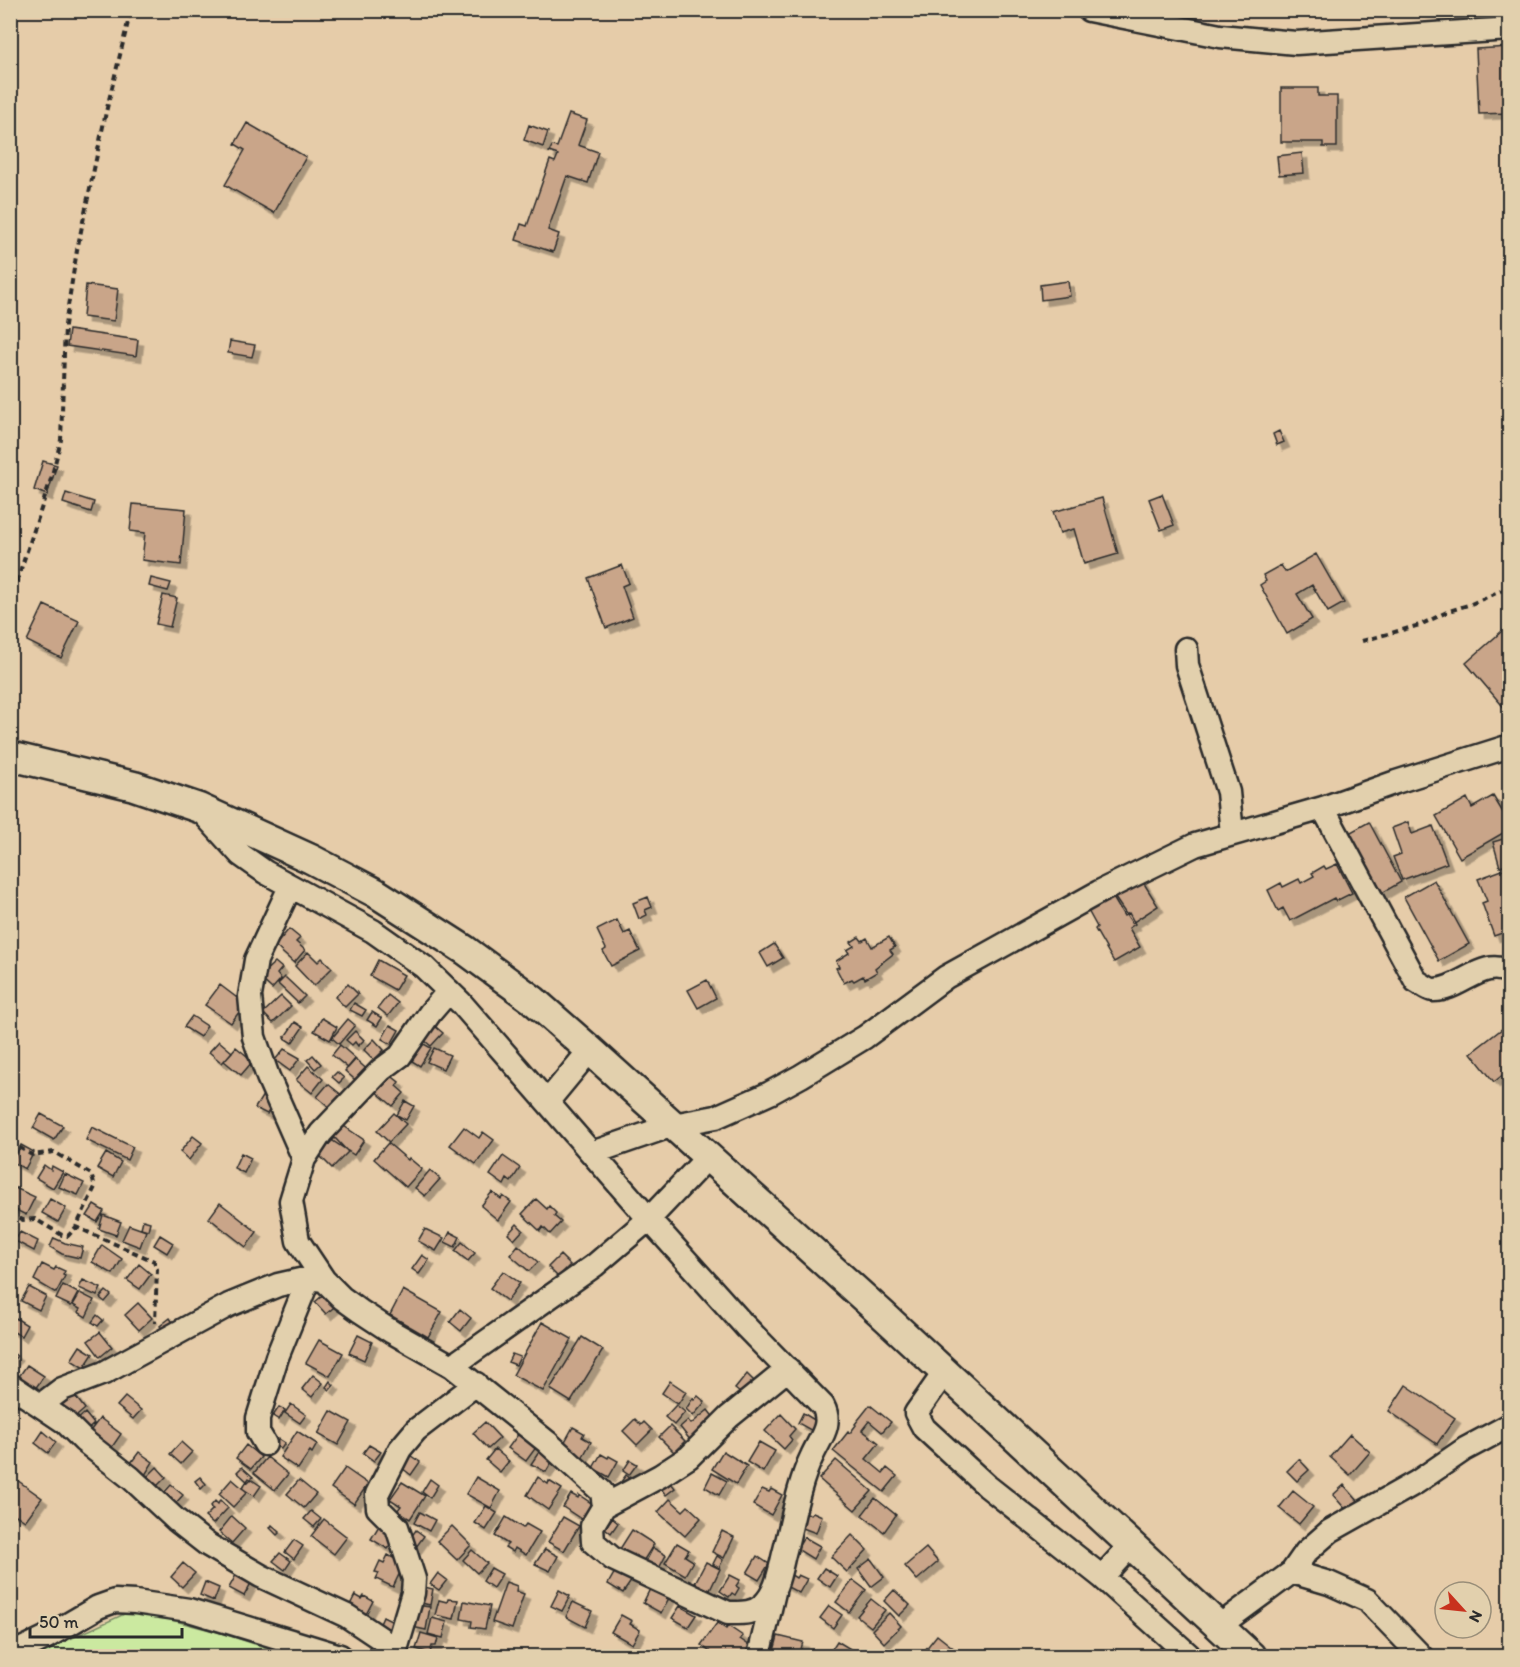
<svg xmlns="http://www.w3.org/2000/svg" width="1520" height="1667" viewBox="0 0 1520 1667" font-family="Itim,sans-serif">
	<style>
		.green { fill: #cbe9a0; stroke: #7b8a66; stroke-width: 1.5 }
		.building { fill: #c9a589; stroke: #2b2b2b; stroke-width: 1.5; filter: url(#shadow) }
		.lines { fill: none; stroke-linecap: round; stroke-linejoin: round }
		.minor-casing { stroke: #2b2b2b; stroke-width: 27 }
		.major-casing { stroke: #2b2b2b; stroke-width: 33 }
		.path { stroke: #2b2b2b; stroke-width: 4; stroke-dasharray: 6 4.5; stroke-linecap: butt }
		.minor { stroke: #e2d0ad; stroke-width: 22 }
		.major { stroke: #e2d0ad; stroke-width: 28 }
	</style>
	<defs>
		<filter id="shadow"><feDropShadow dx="5.5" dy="5.5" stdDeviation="0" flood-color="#0004"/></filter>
	</defs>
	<rect width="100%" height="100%" fill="#e6cca9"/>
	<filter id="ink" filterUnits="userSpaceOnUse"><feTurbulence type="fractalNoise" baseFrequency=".0167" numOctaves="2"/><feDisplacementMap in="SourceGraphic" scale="12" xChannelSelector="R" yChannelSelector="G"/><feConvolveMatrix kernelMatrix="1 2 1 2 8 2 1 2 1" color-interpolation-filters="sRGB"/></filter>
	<g filter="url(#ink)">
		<path class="green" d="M133,1610L218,1632L292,1656H33Z"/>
		<path class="building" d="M1510,47V113L1479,114L1476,49Z
			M1281,88H1318V96H1337V147H1323V142H1281Z
			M569,114L587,120L578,145L598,152L588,183L567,176L548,230L559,234L553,252L516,240L521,224L527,226L550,160L555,162L558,155L549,152L552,146L557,147Z
			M247,123L306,157L274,213L225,185L245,150L235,144Z
			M529,125L548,132L543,147L524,140Z
			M1302,153L1304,173L1279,175L1277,156Z
			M1068,281L1070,296L1041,300L1040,285Z
			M86,285L118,289L114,321L83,317Z
			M69,330L138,340L136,356L67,346Z
			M230,341L255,345L252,357L228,353Z
			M1279,431L1284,442L1277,445L1273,434Z
			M43,461L57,465L47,495L34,490Z
			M66,493L94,502L91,512L63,503Z
			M1162,494L1174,525L1161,530L1149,499Z
			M1102,498L1118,554L1084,564L1074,529L1060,533L1053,512Z
			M133,504L186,509L181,565L142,560L145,533L130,531Z
			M1316,554L1344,603L1328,612L1312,585L1297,594L1312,619L1287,634L1260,585L1266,581L1263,575L1281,565L1285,572Z
			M622,565L629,583L622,586L633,617L606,628L588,578Z
			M151,578L171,583L168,591L149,586Z
			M163,595L177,598L170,627L156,624Z
			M44,605L79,621L61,658L27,641Z
			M1510,624V709L1507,711L1466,663Z
			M1493,796L1510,824V829L1460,858L1436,816L1467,798L1472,808Z
			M1369,822L1401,882L1382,893L1349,833Z
			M1408,822L1412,834L1433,826L1447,863L1402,880L1393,857L1401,854L1392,828Z
			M1510,837V864L1500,867L1493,842Z
			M1337,864L1352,893L1336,901L1334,898L1290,921L1283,908L1278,911L1268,890L1281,883L1283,887L1299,879L1301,883L1314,876L1312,873L1324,866L1326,869Z
			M1510,867V930L1494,936L1482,903L1487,901L1478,879Z
			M1140,877L1158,906L1132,923L1113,895Z
			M1434,880L1469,944L1439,961L1404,897Z
			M1109,891L1124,916L1129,913L1135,924L1129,928L1140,947L1114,962L1095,929L1097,927L1086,907Z
			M648,897L652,907L645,910L647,915L639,919L633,903Z
			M617,920L624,934L630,931L640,951L611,966L603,951L606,949L597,930Z
			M289,929L300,938L296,942L305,950L294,963L275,946Z
			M859,937L862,941L867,938L872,947L889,937L895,947L890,950L893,954L875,968L877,972L865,979L863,976L854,981L852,979L844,983L836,968L839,967L836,961L849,953L847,950L854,946L851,942Z
			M774,944L783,958L768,967L760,953Z
			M308,952L318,962L322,958L332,968L314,986L295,966Z
			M378,960L404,975L395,990L370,976Z
			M275,962L282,968L277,974L281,979L272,989L259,977Z
			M285,977L305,996L298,1003L278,984Z
			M707,980L716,998L698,1008L688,990Z
			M348,984L358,994L345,1007L335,997Z
			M220,985L245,1004L231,1023L205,1005Z
			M388,995L398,1003L388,1016L378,1008Z
			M281,996L291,1006L273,1023L263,1013Z
			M354,1003L366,1010L362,1016L350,1010Z
			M372,1012L382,1018L377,1026L367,1020Z
			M192,1016L207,1026L200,1037L184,1027Z
			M322,1018L337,1027L330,1040L314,1031Z
			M348,1019L355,1025L339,1044L332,1038Z
			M295,1022L303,1027L292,1043L284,1038Z
			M430,1022L443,1033L431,1046L418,1035Z
			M390,1025L399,1030L391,1044L382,1039Z
			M1507,1025L1510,1028V1069L1494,1082L1471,1053Z
			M355,1031L364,1040L358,1046L355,1042L352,1045L346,1040Z
			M374,1039L384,1050L374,1060L364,1050Z
			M415,1039L431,1048L420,1066L404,1056Z
			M219,1041L232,1052L222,1063L209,1052Z
			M340,1045L356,1059L348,1068L332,1055Z
			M236,1047L253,1061L241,1075L224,1061Z
			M434,1048L450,1055L443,1069L427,1062Z
			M434,1048L450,1055L443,1069L427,1062Z
			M284,1049L300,1058L290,1071L275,1060Z
			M313,1055L321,1064L315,1069L307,1060Z
			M355,1059L370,1072L360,1084L345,1071Z
			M308,1066L323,1079L312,1093L296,1080Z
			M337,1072L344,1078L339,1083L332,1077Z
			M389,1074L399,1082L396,1086L404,1093L393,1106L375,1091Z
			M328,1084L343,1096L332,1109L317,1097Z
			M263,1095L274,1101L267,1114L255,1108Z
			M405,1101L414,1106L406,1120L397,1115Z
			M394,1113L406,1124L389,1142L377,1131Z
			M41,1114L63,1126L54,1140L33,1128Z
			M341,1124L364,1140L354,1155L330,1139Z
			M341,1124L364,1140L354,1155L330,1139Z
			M92,1127L133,1147L127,1160L86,1140Z
			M464,1127L479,1138L483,1132L494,1140L476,1164L450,1145Z
			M193,1136L202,1143L189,1160L180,1152Z
			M335,1138L348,1152L332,1168L316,1152L326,1142L328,1145Z
			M388,1143L408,1160L409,1158L422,1169L406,1187L374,1159Z
			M21,1145L34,1152L25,1169L12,1162Z
			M106,1153L121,1162L113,1177L97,1168Z
			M241,1153L251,1158L244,1173L234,1168Z
			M503,1156L520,1168L511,1182L507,1179L504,1185L490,1175Z
			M44,1165L51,1170L52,1166L63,1172L53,1188L36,1178Z
			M430,1170L440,1179L425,1196L415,1188Z
			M65,1174L84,1183L78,1195L59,1187Z
			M13,1187L35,1197L26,1215L10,1207V1190Z
			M492,1192L501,1199L503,1196L511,1202L498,1220L481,1206Z
			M50,1199L66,1208L58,1222L42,1213Z
			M536,1199L547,1209L549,1206L556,1213L554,1216L561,1222L550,1234L543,1227L540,1231L522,1214Z
			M220,1203L257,1232L246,1247L209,1218Z
			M94,1205L104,1211L97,1222L87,1216Z
			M103,1215L121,1222L116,1235L99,1229Z
			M143,1220L150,1222L148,1230L141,1228Z
			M517,1224L523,1230L514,1240L508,1234Z
			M129,1225L146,1231L140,1247L122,1240Z
			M425,1229L444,1238L436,1251L418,1241Z
			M20,1232L38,1241L34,1251L15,1241Z
			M450,1232L460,1237L455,1247L445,1242Z
			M160,1235L173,1243L167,1253L154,1245Z
			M54,1238L65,1243L83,1247L80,1258L62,1254L50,1247Z
			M462,1242L475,1253L468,1261L455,1251Z
			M102,1245L122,1259L113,1274L92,1262Z
			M518,1245L538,1262L529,1271L510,1255Z
			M422,1255L429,1260L419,1274L412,1269Z
			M560,1255L570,1265L558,1277L548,1267Z
			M42,1264L54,1270L56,1267L65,1271L63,1275L65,1276L56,1293L34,1280Z
			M139,1264L151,1274L140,1289L127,1280Z
			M503,1271L520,1283L507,1301L490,1288Z
			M83,1280L101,1288L97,1296L79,1288Z
			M63,1285L78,1293L71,1306L56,1299Z
			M29,1287L46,1296L39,1310L21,1301Z
			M329,1290L340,1302L326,1314L315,1302Z
			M403,1290L442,1312L428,1337L390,1315Z
			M106,1291L111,1295L105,1302L100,1298Z
			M80,1293L94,1300L86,1317L78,1312L80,1309L73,1305Z
			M138,1303L152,1318L139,1330L125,1315Z
			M460,1309L471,1318L461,1331L450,1322Z
			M97,1315L103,1320L98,1326L92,1322Z
			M14,1317L27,1325L21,1336L10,1330V1323Z
			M170,1318L174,1324L164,1332L160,1326Z
			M542,1322L572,1339L543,1391L513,1375Z
			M100,1332L112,1347L100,1357L88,1341Z
			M358,1335L372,1342L364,1360L349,1353Z
			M582,1337L603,1350L571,1402L550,1389Z
			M319,1340L343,1353L330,1376L306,1363Z
			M80,1346L93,1354L84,1368L71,1360Z
			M10,1351L17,1356L10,1363Z
			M512,1354L520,1357L516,1365L508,1362Z
			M27,1365L44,1376L35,1389L18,1378Z
			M747,1374L756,1383L745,1397L735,1389Z
			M313,1375L323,1383L312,1397L302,1389Z
			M330,1381L334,1385L330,1390L326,1387Z
			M670,1381L686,1392L678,1404L662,1393Z
			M1406,1385L1455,1418L1437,1444L1389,1411Z
			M72,1392L85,1409L71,1421L57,1404Z
			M698,1396L705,1402L693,1416L686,1409L693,1398L694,1400Z
			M125,1397L141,1410L133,1419L117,1406Z
			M291,1404L306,1415L300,1423L285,1413Z
			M676,1405L685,1412L674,1425L665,1417Z
			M870,1405L891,1422L882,1432L869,1421L862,1430L879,1443L866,1459L883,1473L887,1468L897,1476L884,1492L833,1451L848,1432L850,1433L856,1425L855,1424Z
			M279,1407L285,1410L279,1420L273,1416Z
			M708,1410L715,1419L694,1445L680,1427L688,1420L691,1424Z
			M331,1411L351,1422L338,1445L318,1434Z
			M85,1413L94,1424L85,1432L75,1422Z
			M803,1413L821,1424L816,1433L798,1423Z
			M781,1414L795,1429L789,1436L792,1440L784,1449L765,1431Z
			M100,1418L121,1434L110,1450L88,1434Z
			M635,1419L641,1425L644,1422L652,1430L637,1445L623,1431Z
			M485,1422L500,1438L488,1449L473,1433Z
			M670,1426L685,1441L674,1452L659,1437Z
			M573,1427L584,1433L582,1437L591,1442L582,1458L562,1447Z
			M522,1429L540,1442L526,1461L508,1448Z
			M43,1431L56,1442L48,1453L35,1443Z
			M297,1431L317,1444L312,1453L310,1451L298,1469L280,1457Z
			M1350,1434L1370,1452L1350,1475L1330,1457Z
			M279,1439L285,1443L281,1449L275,1445Z
			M181,1442L192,1452L181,1464L170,1454Z
			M759,1442L775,1451L763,1472L747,1462Z
			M246,1445L261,1457L251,1469L236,1458Z
			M369,1445L381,1452L374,1461L363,1453Z
			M495,1449L509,1461L500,1472L486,1460Z
			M723,1451L747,1466L736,1484L712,1469Z
			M139,1452L153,1462L145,1475L130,1464Z
			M539,1452L553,1460L546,1472L531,1464Z
			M408,1454L420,1462L411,1475L402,1468Z
			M601,1454L608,1458L609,1456L618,1461L609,1477L593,1468Z
			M267,1457L288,1474L275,1490L254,1473Z
			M1299,1459L1309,1470L1297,1481L1287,1471Z
			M630,1460L637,1464L629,1475L623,1471Z
			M836,1460L872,1491L855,1510L819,1479Z
			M157,1467L166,1477L155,1488L146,1478Z
			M242,1467L253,1477L248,1482L237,1472Z
			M345,1468L368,1484L354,1504L331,1488Z
			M712,1473L727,1481L719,1495L705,1487Z
			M10,1475L42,1498L25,1521L10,1511Z
			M626,1475L636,1483L617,1487Z
			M200,1477L206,1484L201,1489L195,1481Z
			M476,1477L500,1491L491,1508L466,1494Z
			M538,1477L548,1484L549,1481L562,1489L548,1510L527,1495Z
			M249,1478L261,1486L254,1496L242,1488Z
			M667,1478L675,1488L666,1495L658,1485Z
			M232,1479L247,1492L233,1507L219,1494Z
			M430,1479L438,1485L430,1498L422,1492Z
			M299,1480L316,1494L304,1508L287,1494Z
			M402,1482L425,1496L410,1519L397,1511L401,1506L390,1499Z
			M171,1485L183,1495L175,1504L163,1494Z
			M1344,1485L1358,1501L1347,1511L1333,1495Z
			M762,1489L769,1492L771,1489L782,1495L771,1515L753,1505Z
			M1293,1491L1313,1507L1299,1524L1279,1508Z
			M571,1494L578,1498L579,1495L594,1505L584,1521L563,1507Z
			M875,1498L896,1515L884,1532L862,1515Z
			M670,1499L683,1511L688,1506L701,1518L685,1536L658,1512Z
			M220,1500L228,1508L213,1524L205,1517L213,1509L210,1507L215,1501L218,1504Z
			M486,1506L497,1513L486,1530L475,1523Z
			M311,1511L321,1519L314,1527L304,1519Z
			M420,1512L435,1520L429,1531L414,1523Z
			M813,1512L822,1516L816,1533L800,1527L806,1513L811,1514Z
			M232,1516L245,1528L232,1543L219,1532Z
			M506,1517L523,1528L526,1524L540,1532L526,1555L515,1548L513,1552L505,1547L508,1544L495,1536Z
			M563,1517L579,1526L564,1551L548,1542Z
			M612,1518L618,1523L611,1533L605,1528Z
			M324,1519L347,1537L334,1554L311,1536Z
			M380,1524L397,1534L388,1549L371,1539Z
			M272,1525L280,1532L277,1535L270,1528Z
			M452,1526L471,1545L457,1560L437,1541Z
			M416,1530L424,1536L414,1550L406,1544Z
			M632,1530L654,1544L640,1566L618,1552Z
			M722,1531L734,1537L724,1558L712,1552Z
			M852,1535L867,1550L847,1572L831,1557Z
			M804,1537L820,1546L813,1559L797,1549Z
			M294,1540L303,1546L294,1559L285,1552Z
			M677,1543L689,1550L685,1556L693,1561L685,1575L665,1563Z
			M653,1548L666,1555L655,1576L642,1569Z
			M926,1548L938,1562L917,1580L905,1566Z
			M545,1549L558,1556L550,1571L535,1564Z
			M472,1550L487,1563L477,1573L463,1560Z
			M280,1553L291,1561L285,1570L273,1561Z
			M388,1555L404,1564L393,1587L376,1579L379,1573L375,1572L380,1561L384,1563Z
			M717,1556L723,1560L719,1568L713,1564Z
			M757,1556L769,1564L759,1580L747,1573Z
			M871,1559L884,1577L871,1587L858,1569Z
			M706,1562L720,1569L710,1590L695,1583Z
			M183,1563L195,1573L182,1587L171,1577Z
			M491,1568L502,1574L493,1588L483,1581Z
			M824,1568L837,1576L830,1587L817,1578Z
			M616,1570L634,1577L623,1593L608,1584Z
			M438,1573L447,1580L439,1590L430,1584Z
			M788,1573L796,1578L798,1575L807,1579L799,1593L782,1584Z
			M236,1575L251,1583L244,1596L229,1588Z
			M730,1575L740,1580L736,1586L739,1588L735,1595L732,1593L729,1597L720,1591Z
			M853,1580L866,1590L849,1612L836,1602Z
			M205,1582L219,1588L214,1601L200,1595Z
			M506,1582L517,1586L516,1591L524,1594L512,1629L492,1622Z
			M420,1586L433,1589L430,1605L417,1602Z
			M651,1587L670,1596L661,1613L643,1603Z
			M559,1590L570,1596L562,1611L551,1606Z
			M894,1590L910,1605L899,1616L884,1601Z
			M355,1595L362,1599L364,1596L373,1601L364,1618L348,1609Z
			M448,1599L458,1600L454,1619L435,1615L439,1600L447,1602Z
			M871,1599L885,1610L871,1627L857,1616Z
			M464,1601L490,1606L485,1629L471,1627L472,1621L461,1619Z
			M573,1602L592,1611L585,1627L566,1617Z
			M416,1605L430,1607L426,1630L412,1627Z
			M680,1606L696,1615L688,1627L672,1618Z
			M829,1606L842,1615L833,1628L820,1618Z
			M889,1613L901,1626L884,1643L872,1630Z
			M621,1615L632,1621L630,1624L640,1630L632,1644L611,1632Z
			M383,1617L395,1623L390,1632L379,1626Z
			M432,1618L447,1622L443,1638L428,1634Z
			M717,1623L726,1629L728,1626L743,1636L740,1639L753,1648L747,1656H716L701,1645Z
			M421,1633L438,1638L436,1646H432L430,1653L416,1649Z
			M937,1635L961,1654L959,1656H934L925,1650Z
			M778,1636L803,1642L799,1656L774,1651Z
			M837,1641L852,1650L848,1656L828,1655Z
			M374,1643L383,1650L378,1656L369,1649Z
			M621,1648L634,1656H615Z
			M1160,1648L1172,1654L1170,1656H1155Z
			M971,1650L980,1656H966Z"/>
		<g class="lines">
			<defs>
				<path id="minor" d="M1089,10L1220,36L1296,43L1510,29
					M1186,649L1187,665L1228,792L1232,834
					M1323,808L1416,981C1422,984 1427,989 1433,990C1460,991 1484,956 1510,973
					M290,887L256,960L250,996L254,1037L268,1077L304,1159
					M548,1101L590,1050
					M592,1153L673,1125L716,1117L770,1093L801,1076L865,1037L946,977L1099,892L1195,845L1323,808L1396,782L1510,746
					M324,1280L298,1241L291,1201L304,1159L321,1133L381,1070L400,1056L430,1013L449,991
					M452,1366L595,1265L649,1219L708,1157
					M944,1373L916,1413L924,1428L987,1486L1102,1577L1131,1545
					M10,1385L65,1422L84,1441L131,1478L176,1520L208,1545L261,1576L347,1616L380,1638L395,1654
					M41,1405L62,1389L104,1373L229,1305L278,1285L309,1278L324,1280L342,1298L360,1311L392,1332L452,1366L547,1442L602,1492L604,1506L592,1526L593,1542L613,1559L728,1613C742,1613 752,1614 763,1605C778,1591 780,1568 785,1550C793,1519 798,1485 812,1456C820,1438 833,1425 823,1406L745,1326L649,1219L461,1003L424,967L373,931L265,872L241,855L202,812
					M265,1444L258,1432V1418L277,1357L309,1278
					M604,1506L660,1476L689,1457L729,1417L788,1369
					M1292,1572L1329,1583L1367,1600L1421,1656
					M1102,1577L1190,1656
					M1219,1626L1292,1572L1306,1552L1330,1531L1417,1482L1465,1449L1510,1425
					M10,1655L45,1638L98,1607L115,1601L135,1602L189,1610L340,1656
					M394,1656L413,1593L414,1579L397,1527L378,1508L377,1494L400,1449L416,1430L476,1384
					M759,1656L774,1592"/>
				<path id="major" d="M10,756L134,786L199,808L311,859L376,893L465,950L533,1000L590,1050L882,1314L1251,1656"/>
			</defs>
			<use href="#minor" class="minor-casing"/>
			<use href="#major" class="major-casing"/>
			<path class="path" d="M10,602L51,479L61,440L65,325L77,250L106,112L131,10
				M1362,641L1420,625L1449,611L1471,604L1510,587
				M10,1142L32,1155L54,1152L91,1174L95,1187L76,1227L154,1261L157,1269L155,1323
				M10,1213L23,1220L35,1219L62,1235L68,1236L76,1227"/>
			<use href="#minor" class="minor"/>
			<use href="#major" class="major"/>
		</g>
	</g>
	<rect width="1520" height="1667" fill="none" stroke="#e2d0ad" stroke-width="36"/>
	<rect x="18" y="18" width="1484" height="1631" fill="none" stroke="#2b2b2b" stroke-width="2" filter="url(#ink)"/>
	<g transform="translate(1463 1610) rotate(117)"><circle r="28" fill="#e2d0ad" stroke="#998e79" stroke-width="1.5"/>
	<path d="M0-4.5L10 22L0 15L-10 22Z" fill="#c8321e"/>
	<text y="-9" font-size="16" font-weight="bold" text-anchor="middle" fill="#2b2b2b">N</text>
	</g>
	<path d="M30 1628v9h152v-9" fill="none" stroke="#2b2b2b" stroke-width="3"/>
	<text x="39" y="1628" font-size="18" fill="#2b2b2b" stroke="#e2d0ad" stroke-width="4.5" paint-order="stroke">50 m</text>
</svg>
